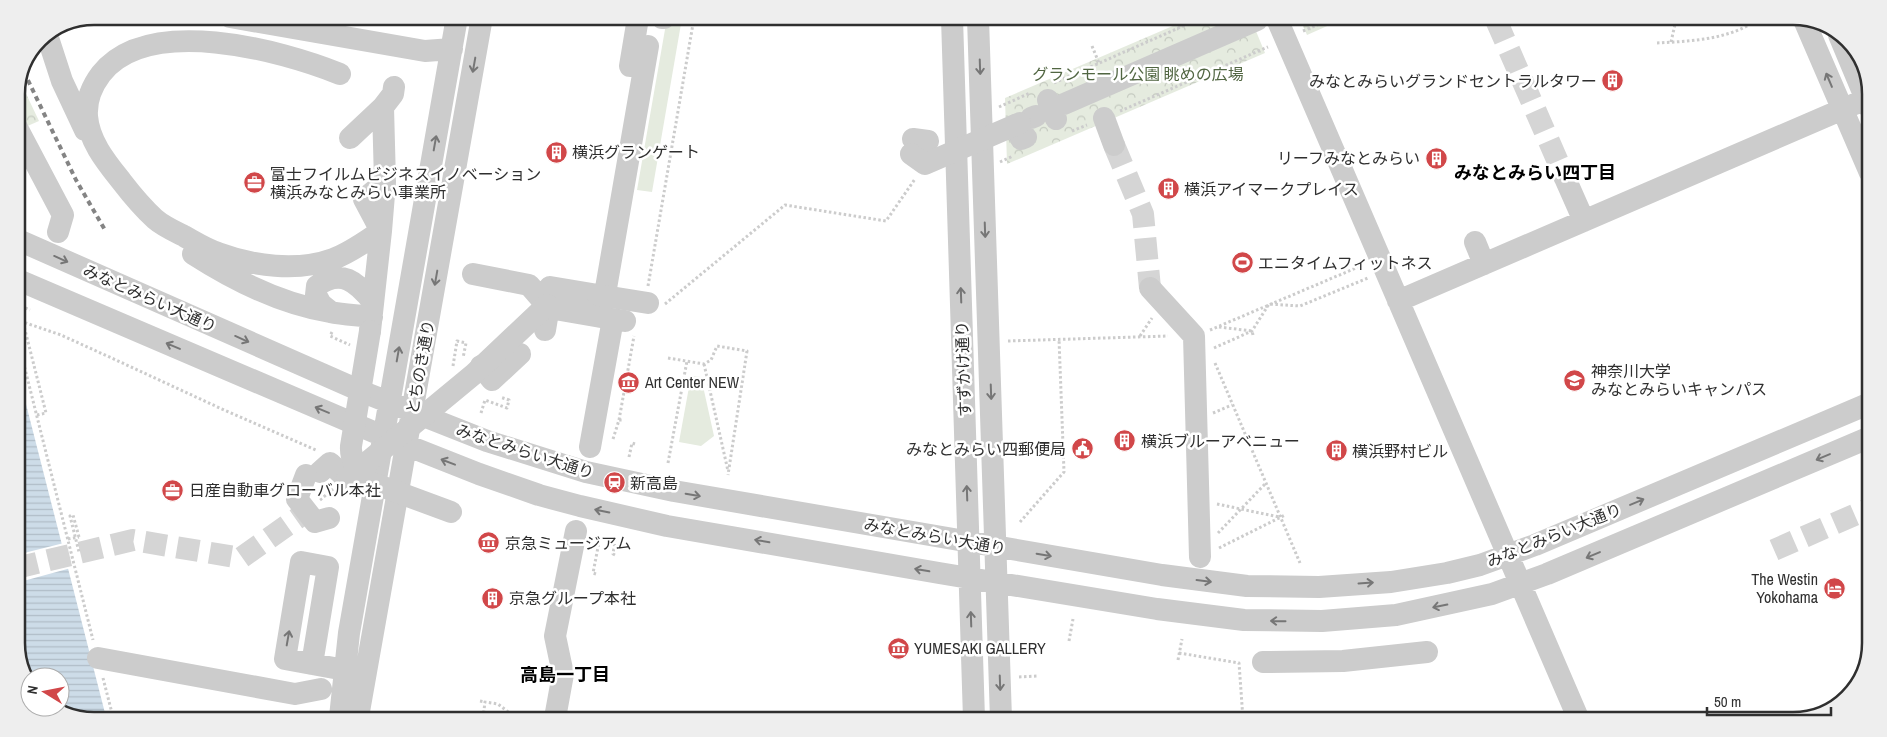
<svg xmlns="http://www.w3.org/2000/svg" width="1887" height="737" viewBox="0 0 1887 737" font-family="'Archivo Narrow','Noto Sans JP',sans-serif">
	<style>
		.forest { fill: url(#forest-crowns) }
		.garden { fill: #e5ebdf }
		.water { fill: url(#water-rules) }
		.pier { fill: #fff }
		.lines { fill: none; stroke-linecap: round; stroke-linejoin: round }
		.minor-tunnel { stroke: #d5d5d5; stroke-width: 22; stroke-dasharray: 22 11; stroke-linecap: butt }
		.path { stroke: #ccc; stroke-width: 3; stroke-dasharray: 2.5 2.5; stroke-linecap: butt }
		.minor { stroke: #ccc; stroke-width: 22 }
		.rail { stroke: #848484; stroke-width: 4; stroke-dasharray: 5 4; stroke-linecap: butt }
		.path-bridge { stroke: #ccc; stroke-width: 3; stroke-dasharray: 2.5 2.5; stroke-linecap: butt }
		.minor-bridge { stroke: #ccc; stroke-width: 22 }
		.oneway { stroke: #767676 }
		.labels { text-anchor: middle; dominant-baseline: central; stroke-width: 5; stroke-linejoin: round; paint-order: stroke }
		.park-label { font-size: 16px; fill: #516642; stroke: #fff }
		.poi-label { font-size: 16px; fill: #2f2f2f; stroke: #fff; text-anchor: start }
		.street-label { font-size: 16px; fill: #2f2f2f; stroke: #fff }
		.neighbourhood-label { font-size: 18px; font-weight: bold; fill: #000; stroke: #fff }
		.rim { fill: none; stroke: #2f2f2f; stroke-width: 2.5 }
	</style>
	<defs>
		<pattern id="forest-crowns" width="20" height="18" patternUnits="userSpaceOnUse" patternTransform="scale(1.25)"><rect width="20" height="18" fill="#e5ebdf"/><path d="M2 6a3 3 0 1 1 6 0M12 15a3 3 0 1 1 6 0" fill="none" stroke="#c5cac0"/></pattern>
		<pattern id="water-rules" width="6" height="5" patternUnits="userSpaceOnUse" patternTransform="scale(1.25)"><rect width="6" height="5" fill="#cddce8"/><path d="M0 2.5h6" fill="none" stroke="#b0bdc7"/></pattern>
	</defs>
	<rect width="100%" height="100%" fill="#fff"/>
	<path class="forest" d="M1189,19H1220L1221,21L1225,19H1251L1265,53L1007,164L1005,98Z
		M1300,19H1307L1309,24L1317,21L1316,19H1343L1307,35Z
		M20,81L39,121L16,131V89Z"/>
	<path class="garden" d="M667,18H682L652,192L637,190Z
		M691,376L701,377L714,436L701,446L679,442Z"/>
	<path class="water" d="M16,365L106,717H69L55,707H60V677H30V684L16,649Z"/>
	<path class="pier" d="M64,543L71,568L16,583V555Z"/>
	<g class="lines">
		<path class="minor-tunnel" d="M1496,20L1565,178
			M1114,145L1143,214L1150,288
			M1774,550L1868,509
			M16,568L133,540L241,558L299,517"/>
		<path class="path" d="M1180,19L1184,26
			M1303,31L1331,19
			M1671,42L1676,20
			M1657,43C1691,41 1728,40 1757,20
			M1092,46L1099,63
			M1054,83L1199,19
			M999,107L1030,93
			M1120,111L1268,47
			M1072,131L1087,125
			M1000,162L1013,156
			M648,286L694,18
			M16,304L30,310
			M665,304L785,205L886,221L915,179
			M1219,327L1252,331L1253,335
			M1210,330L1363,265
			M332,332L330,336L350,345
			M16,333L93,640
			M1140,336L1152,318
			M1008,341L1168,336
			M1214,348L1252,331L1269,304L1300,306L1368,278
			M668,358L704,364L711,360L717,346L747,351L728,475
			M1215,363L1300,563
			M704,364L728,471
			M453,366L457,341L466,343L463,358
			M481,413L485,400L507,408L509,400L500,397
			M1213,413L1232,405
			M37,415L46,413L23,322L61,335L116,360L224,410L316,450
			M619,420L634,336
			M613,439L619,420H623
			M629,457L632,443L635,444
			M668,463L687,361
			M1217,504L1279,517
			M1020,522L1064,472L1059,339
			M1218,533L1265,484
			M68,539L79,537
			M1219,548L1285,515
			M615,555L613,554L615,541
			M596,574L593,573L600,537
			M1069,641L1073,619
			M1179,653L1239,663L1243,719
			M1178,660L1182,639
			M1019,677L1037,676
			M103,678L113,717
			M480,701L485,702
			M483,718L485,702L498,704L516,718"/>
		<path class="minor" d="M230,17L425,51L452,49
			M662,18H664
			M952,18L974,719
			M978,18L1001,719
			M1277,19L1579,720
			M1804,20L1870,173
			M47,35L62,81L85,130
			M1839,35L1870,109
			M630,66L638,18
			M340,74C280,50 148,14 101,74C92,86 86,101 87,116C89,142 107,163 122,182C132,195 143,208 155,219C163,226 174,231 184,236C195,242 206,249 218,253C253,266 297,272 333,259C350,253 366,241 381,231L364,199L385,182
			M1048,100L1056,119
			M1064,104L1257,20
			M1031,118L1036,116
			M1104,118L1114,145
			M1015,125L1021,139L1026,137
			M16,126L63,215L58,232
			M350,138L383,107
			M913,139L928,141
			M1565,178L1584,221
			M16,239L363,392L487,441L586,472L674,491L1162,575L1247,586L1319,587L1391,582L1447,573L1480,565L1535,545L1868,404
			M1475,242L1484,264
			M193,254C235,281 281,304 330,312C344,315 358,315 372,317
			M473,274L529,285L549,308L601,317
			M16,279L383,436L479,474L539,495L580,506L667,526L939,573L1157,609L1244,620L1322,621L1396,615L1492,594L1547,574L1868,438
			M550,287L598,295
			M1150,288L1194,336L1200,557
			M1398,301L1871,97
			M331,312L321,304L316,295L317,286C341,268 357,282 373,302
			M613,319L601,317L648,46
			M545,330L551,294
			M370,331L381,231L385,182L383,107L393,94L394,87
			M481,366L492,380L520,354
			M590,447L613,319L625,321
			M320,472L330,463L347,479
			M98,658L295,694L321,689
			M312,664L328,567L301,562L285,659L345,670
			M340,717L349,633L457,17
			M358,717L482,17
			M555,718L563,674L555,636L576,531"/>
		<path class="rail" d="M24,72L76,180L105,230"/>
		<path class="path-bridge" d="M320,500L333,489
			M79,537L73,515L70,516L79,552"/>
		<path class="minor-bridge" d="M911,154L925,164L1020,123
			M598,295L648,303
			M370,331L351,446C350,460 358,474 370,482L451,512
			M306,475L297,499L315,522L329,518
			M347,479L474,374L547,305
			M1263,662L1343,661L1427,652"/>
	</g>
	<defs><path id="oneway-shaft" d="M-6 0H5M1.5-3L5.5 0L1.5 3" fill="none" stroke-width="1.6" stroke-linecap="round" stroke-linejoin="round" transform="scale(1.25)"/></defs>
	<g class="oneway">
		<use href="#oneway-shaft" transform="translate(474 65) rotate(100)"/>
		<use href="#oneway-shaft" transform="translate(980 67) rotate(88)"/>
		<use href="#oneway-shaft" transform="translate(1829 80) rotate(-113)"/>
		<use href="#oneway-shaft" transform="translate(435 143) rotate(-80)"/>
		<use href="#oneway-shaft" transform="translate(985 230) rotate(88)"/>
		<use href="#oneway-shaft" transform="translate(61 259) rotate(24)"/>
		<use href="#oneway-shaft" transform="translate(436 278) rotate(100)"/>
		<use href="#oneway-shaft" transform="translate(961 295) rotate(-92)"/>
		<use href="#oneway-shaft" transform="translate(242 339) rotate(24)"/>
		<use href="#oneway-shaft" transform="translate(173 346) rotate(-157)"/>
		<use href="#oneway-shaft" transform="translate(398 354) rotate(-80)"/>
		<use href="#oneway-shaft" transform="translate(991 392) rotate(88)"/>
		<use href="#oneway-shaft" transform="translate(322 410) rotate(-157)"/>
		<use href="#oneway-shaft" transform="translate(1823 457) rotate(157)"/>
		<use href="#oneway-shaft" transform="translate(448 462) rotate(-159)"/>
		<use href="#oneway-shaft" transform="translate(967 493) rotate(-92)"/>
		<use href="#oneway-shaft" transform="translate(693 495) rotate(10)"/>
		<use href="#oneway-shaft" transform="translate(1637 502) rotate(-23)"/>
		<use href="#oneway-shaft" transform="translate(602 511) rotate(-168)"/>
		<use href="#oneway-shaft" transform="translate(762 541) rotate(-170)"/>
		<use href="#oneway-shaft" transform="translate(1044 555) rotate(10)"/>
		<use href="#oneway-shaft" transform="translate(1593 555) rotate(157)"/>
		<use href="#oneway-shaft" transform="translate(922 570) rotate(-170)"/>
		<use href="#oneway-shaft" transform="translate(1204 581) rotate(7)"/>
		<use href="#oneway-shaft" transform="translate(1366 583) rotate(-4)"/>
		<use href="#oneway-shaft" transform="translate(1440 606) rotate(169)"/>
		<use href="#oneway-shaft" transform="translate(971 619) rotate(-92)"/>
		<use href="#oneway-shaft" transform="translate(1278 621) rotate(-179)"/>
		<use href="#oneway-shaft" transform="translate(288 638) rotate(-80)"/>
		<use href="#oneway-shaft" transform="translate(1000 683) rotate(88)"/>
	</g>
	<defs>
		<symbol id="building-disc" viewBox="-11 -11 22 22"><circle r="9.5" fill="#d14749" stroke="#fff"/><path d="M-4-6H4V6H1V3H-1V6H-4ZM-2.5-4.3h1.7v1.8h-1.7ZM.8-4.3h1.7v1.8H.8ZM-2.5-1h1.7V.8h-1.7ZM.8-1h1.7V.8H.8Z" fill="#fff"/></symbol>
		<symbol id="office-disc" viewBox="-11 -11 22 22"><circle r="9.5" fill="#d14749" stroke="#fff"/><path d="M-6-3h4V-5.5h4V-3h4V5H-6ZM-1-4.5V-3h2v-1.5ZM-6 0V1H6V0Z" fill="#fff"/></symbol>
		<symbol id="stadium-disc" viewBox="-11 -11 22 22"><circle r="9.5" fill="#d14749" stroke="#fff"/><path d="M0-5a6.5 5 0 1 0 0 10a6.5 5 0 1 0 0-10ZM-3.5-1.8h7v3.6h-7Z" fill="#fff"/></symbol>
		<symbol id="university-disc" viewBox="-11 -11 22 22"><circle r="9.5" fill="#d14749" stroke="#fff"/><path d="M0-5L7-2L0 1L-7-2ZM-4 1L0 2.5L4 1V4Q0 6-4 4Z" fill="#fff"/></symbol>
		<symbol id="museum-disc" viewBox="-11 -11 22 22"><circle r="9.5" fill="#d14749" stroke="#fff"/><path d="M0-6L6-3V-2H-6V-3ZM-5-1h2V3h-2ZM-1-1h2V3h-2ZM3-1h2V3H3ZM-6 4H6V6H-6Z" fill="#fff"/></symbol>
		<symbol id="civic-disc" viewBox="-11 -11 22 22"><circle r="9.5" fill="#d14749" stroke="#fff"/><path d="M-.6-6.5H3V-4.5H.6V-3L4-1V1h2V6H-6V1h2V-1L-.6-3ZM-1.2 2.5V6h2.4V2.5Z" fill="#fff"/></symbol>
		<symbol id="station-disc" viewBox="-11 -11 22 22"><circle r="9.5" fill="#d14749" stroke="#fff"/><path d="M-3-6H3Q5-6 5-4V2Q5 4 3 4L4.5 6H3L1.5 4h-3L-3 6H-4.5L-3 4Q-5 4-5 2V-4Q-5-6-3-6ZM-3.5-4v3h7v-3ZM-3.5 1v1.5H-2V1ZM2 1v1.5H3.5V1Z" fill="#fff"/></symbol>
		<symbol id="hotel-disc" viewBox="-11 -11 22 22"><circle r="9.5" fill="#d14749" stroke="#fff"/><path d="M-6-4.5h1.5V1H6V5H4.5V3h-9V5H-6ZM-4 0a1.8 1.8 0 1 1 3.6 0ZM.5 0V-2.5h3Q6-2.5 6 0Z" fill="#fff"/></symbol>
	</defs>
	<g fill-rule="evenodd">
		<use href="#building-disc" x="1600" y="68" width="25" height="25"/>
		<use href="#building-disc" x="544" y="140" width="25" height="25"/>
		<use href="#building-disc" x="1424" y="146" width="25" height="25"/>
		<use href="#office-disc" x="242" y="170" width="25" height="25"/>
		<use href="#building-disc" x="1156" y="176" width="25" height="25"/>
		<use href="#stadium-disc" x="1230" y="250" width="25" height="25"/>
		<use href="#university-disc" x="1562" y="368" width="25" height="25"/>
		<use href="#museum-disc" x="616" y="370" width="25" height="25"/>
		<use href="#building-disc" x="1112" y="428" width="25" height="25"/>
		<use href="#civic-disc" x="1070" y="436" width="25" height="25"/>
		<use href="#building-disc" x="1324" y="438" width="25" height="25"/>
		<use href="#station-disc" x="602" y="470" width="25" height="25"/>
		<use href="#office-disc" x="160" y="478" width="25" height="25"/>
		<use href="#museum-disc" x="476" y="530" width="25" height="25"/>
		<use href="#hotel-disc" x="1822" y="576" width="25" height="25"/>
		<use href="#building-disc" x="480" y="586" width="25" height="25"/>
		<use href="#museum-disc" x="886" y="636" width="25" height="25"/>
	</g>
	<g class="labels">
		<g class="park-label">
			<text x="1138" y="74">グランモール公園 眺めの広場</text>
		</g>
		<g class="poi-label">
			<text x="1597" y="81" text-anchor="end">みなとみらいグランドセントラルタワー</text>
			<text x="572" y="152">横浜グランゲート</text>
			<text x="1420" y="158" text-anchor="end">リーフみなとみらい</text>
			<text x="270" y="174">富士フイルムビジネスイノベーション<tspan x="270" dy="18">横浜みなとみらい事業所</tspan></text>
			<text x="1184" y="189">横浜アイマークプレイス</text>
			<text x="1258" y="263">エニタイムフィットネス</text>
			<text x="1591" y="371">神奈川大学<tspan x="1591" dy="18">みなとみらいキャンパス</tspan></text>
			<text x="645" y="382">Art Center NEW</text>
			<text x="1141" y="441">横浜ブルーアベニュー</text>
			<text x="1066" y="449" text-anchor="end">みなとみらい四郵便局</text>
			<text x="1352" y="451">横浜野村ビル</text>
			<text x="630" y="483">新高島</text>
			<text x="189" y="490">日産自動車グローバル本社</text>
			<text x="505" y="543">京急ミュージアム</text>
			<text x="1818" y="579" text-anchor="end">The Westin<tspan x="1818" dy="18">Yokohama</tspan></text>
			<text x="509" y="598">京急グループ本社</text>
			<text x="914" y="648">YUMESAKI GALLERY</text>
		</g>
		<g class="street-label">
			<text transform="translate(150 298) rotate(24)">みなとみらい大通り</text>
			<text transform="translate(420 367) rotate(-80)">とちのき通り</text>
			<text transform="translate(963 369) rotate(-92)">すずかけ通り</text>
			<text transform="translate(525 451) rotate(18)">みなとみらい大通り</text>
			<text transform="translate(1554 535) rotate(-22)">みなとみらい大通り</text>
			<text transform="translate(935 536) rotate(10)">みなとみらい大通り</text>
		</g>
		<g class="neighbourhood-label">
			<text x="1535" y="172">みなとみらい四丁目</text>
			<text x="565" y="674">高島一丁目</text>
		</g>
	</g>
	<path d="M0 0H1887V737H0ZM94 25H1793A69 69 0 0 1 1862 94V643A69 69 0 0 1 1793 712H94A69 69 0 0 1 25 643V94A69 69 0 0 1 94 25Z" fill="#eee" fill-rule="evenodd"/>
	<path class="rim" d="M94 25H1793A69 69 0 0 1 1862 94V643A69 69 0 0 1 1793 712H94A69 69 0 0 1 25 643V94A69 69 0 0 1 94 25Z"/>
	<g transform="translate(45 692) rotate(280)"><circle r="24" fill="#ffffff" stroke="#acacac"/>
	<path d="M0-4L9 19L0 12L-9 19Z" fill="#d14749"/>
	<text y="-8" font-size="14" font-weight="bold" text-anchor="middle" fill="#2f2f2f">N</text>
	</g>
	<path d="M1707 707v8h124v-8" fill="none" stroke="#2f2f2f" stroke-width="2.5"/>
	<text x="1714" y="707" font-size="15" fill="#2f2f2f" stroke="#ffffff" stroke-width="4" paint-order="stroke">50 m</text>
</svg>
